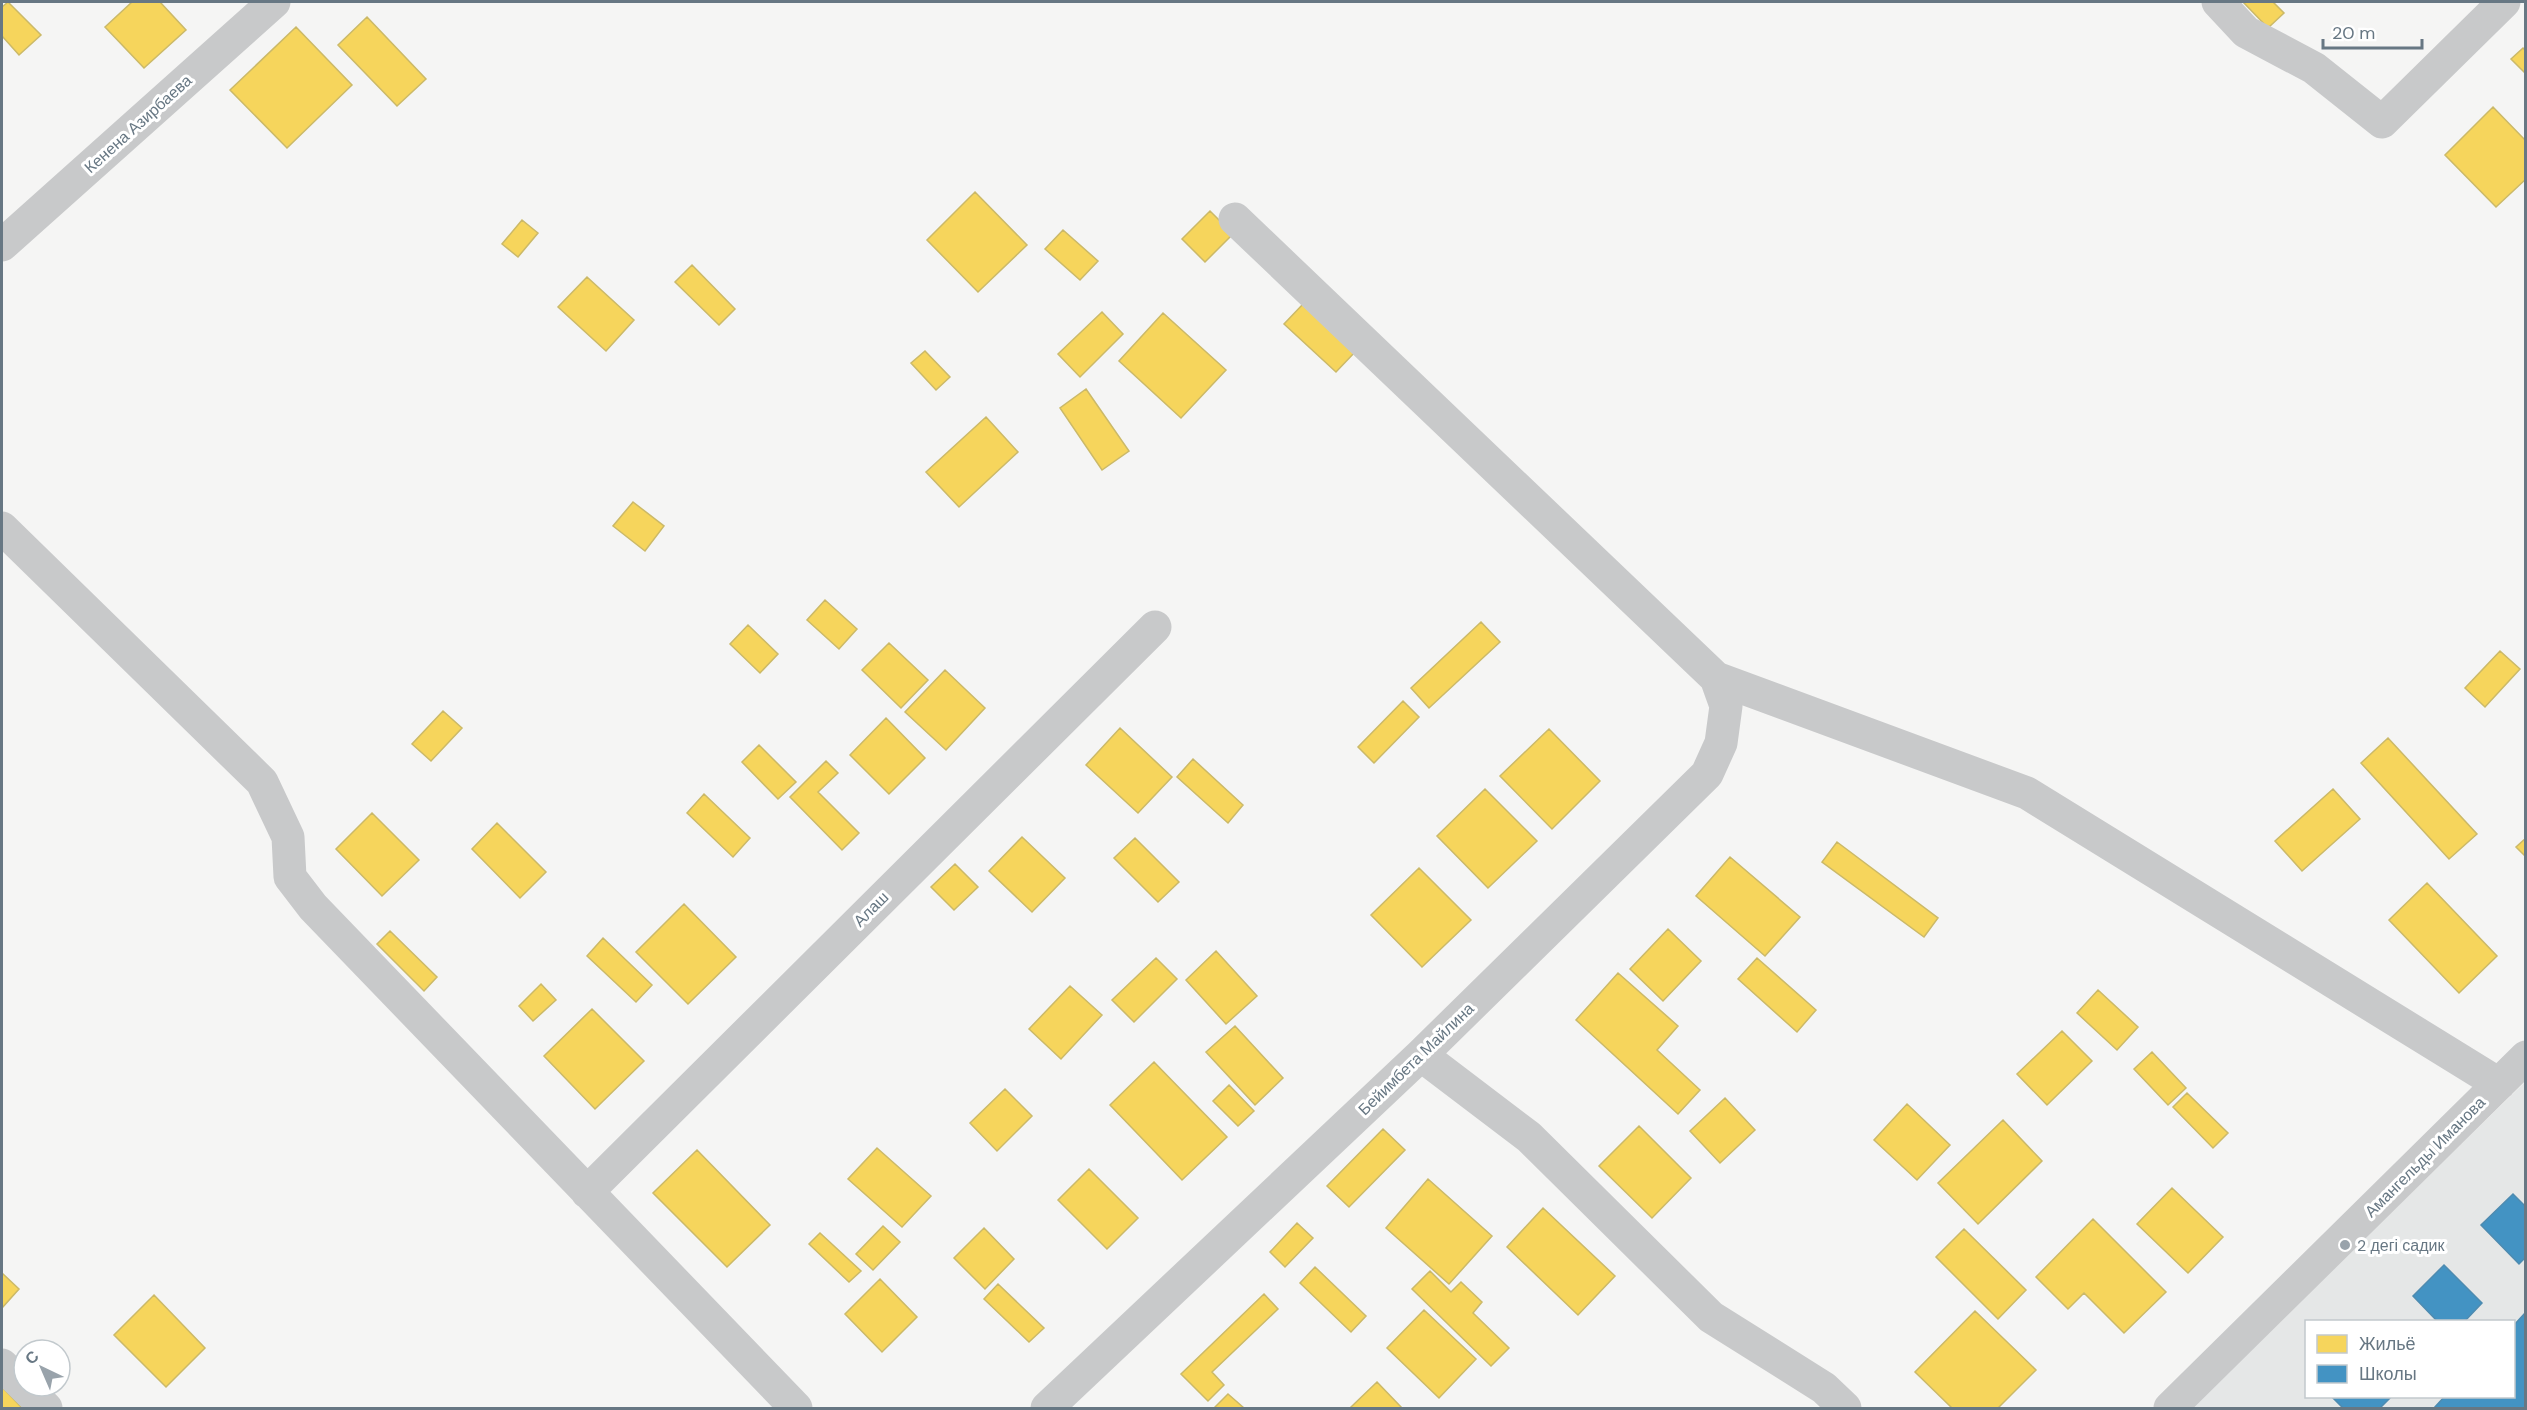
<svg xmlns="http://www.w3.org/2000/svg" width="2527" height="1410" viewBox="0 0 2527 1410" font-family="'DM Sans',sans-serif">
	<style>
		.built { fill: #e5e7e7; fill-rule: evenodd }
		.homes { fill: #f6d55c; stroke: #cbb968; stroke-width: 1.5 }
		.schools { fill: #4393c3; stroke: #4e8bb0; stroke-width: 1.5 }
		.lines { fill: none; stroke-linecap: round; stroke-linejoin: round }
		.minor { stroke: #c8c9ca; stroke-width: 33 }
		.poi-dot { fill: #99a3ab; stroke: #fff; stroke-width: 2 }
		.labels { text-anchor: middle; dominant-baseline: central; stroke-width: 6; stroke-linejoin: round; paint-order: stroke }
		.street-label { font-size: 16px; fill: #677783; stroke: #fff }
		.poi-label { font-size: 16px; fill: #677783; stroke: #fff; text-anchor: start }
	</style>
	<rect width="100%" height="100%" fill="#f5f5f4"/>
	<path class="built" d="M2525,1082V1408H2190ZM2306,1322H2514V1396H2306Z"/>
	<path class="homes" d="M8,2L41,35L19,55L2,36V7Z
		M132,2H160L186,30L144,68L105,27Z
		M2243,2H2273L2284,13L2268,28Z
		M367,17L426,79L397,106L338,45Z
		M296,27L352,85L287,148L230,90Z
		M2523,48L2526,51V74L2511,59Z
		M2493,107L2526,141V179L2496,207L2445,155Z
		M975,192L1027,245L978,292L927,240Z
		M1210,211L1233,234L1205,262L1182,239Z
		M522,220L538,233L518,257L502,244Z
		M1063,230L1098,261L1080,280L1045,249Z
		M692,265L735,309L719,325L675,282Z
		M587,277L634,320L606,351L558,307Z
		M1303,304L1355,352L1336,372L1284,324Z
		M1102,312L1123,334L1080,377L1058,354Z
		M1163,313L1226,370L1181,418L1119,361Z
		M925,351L950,377L936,390L911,363Z
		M1086,389L1129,451L1102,470L1060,408Z
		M986,417L1018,452L959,507L926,472Z
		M633,502L664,526L645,551L613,526Z
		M825,600L857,629L839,649L807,620Z
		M1481,622L1500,642L1429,708L1411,688Z
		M748,625L778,654L760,673L730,644Z
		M889,643L928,680L901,708L862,670Z
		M2500,651L2520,669L2485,707L2465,688Z
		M945,670L985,708L946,750L905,712Z
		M1403,701L1419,717L1374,763L1358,747Z
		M443,711L462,728L431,761L412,744Z
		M886,718L925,758L889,794L850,755Z
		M1120,728L1172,777L1138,813L1086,765Z
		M1549,729L1600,781L1552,829L1500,776Z
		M2388,738L2477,834L2449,859L2361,763Z
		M759,745L796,782L778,799L742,762Z
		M1193,759L1243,805L1228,823L1177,777Z
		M826,761L838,773L818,792L859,833L842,850L790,797Z
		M1485,789L1537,841L1488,888L1437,836Z
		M2333,789L2360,819L2302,871L2275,841Z
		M704,794L750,838L733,857L687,813Z
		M372,813L419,860L382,896L336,849Z
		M497,823L546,872L520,898L472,849Z
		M1022,837L1065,878L1032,912L989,871Z
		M1135,838L1179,882L1158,902L1114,858Z
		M2526,838V857L2516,847Z
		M1837,842L1938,918L1924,937L1822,862Z
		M1730,857L1800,917L1765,956L1696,896Z
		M955,864L978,887L954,910L931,887Z
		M1419,868L1471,920L1422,967L1371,915Z
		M2427,883L2497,956L2459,993L2389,920Z
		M684,904L736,957L688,1004L636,952Z
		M1668,929L1701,961L1663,1001L1630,969Z
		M390,931L437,977L424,991L377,944Z
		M603,938L652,985L636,1002L587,956Z
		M1216,951L1257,996L1226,1024L1186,980Z
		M1156,958L1177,979L1134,1022L1112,1000Z
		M1757,958L1816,1010L1797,1032L1738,979Z
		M1618,973L1678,1026L1657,1050L1700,1090L1678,1114L1576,1020Z
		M541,984L556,1000L533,1021L519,1006Z
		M1070,986L1102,1015L1061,1059L1029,1029Z
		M2098,990L2138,1027L2117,1050L2077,1013Z
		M592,1009L644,1061L595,1109L544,1056Z
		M1235,1026L1283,1078L1255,1105L1206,1052Z
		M2062,1031L2092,1061L2047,1105L2017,1074Z
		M2152,1052L2186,1088L2168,1105L2134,1069Z
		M1154,1062L1227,1137L1182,1180L1110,1105Z
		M1229,1085L1254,1111L1238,1126L1213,1101Z
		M1005,1089L1032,1116L997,1151L970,1123Z
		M2187,1093L2228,1133L2213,1148L2173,1107Z
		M1725,1098L1755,1130L1720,1163L1690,1131Z
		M1907,1104L1950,1145L1917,1180L1874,1140Z
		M2003,1120L2042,1161L1978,1224L1938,1183Z
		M1639,1126L1691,1178L1652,1218L1599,1166Z
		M1383,1129L1405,1150L1349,1207L1327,1186Z
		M877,1148L931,1196L902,1227L848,1179Z
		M697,1150L770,1225L727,1267L653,1193Z
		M1089,1169L1138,1218L1107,1249L1058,1200Z
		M1428,1179L1492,1236L1449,1284L1386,1228Z
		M2172,1188L2223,1237L2188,1273L2137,1224Z
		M1543,1208L1615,1276L1578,1315L1507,1247Z
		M2093,1219L2166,1292L2124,1333L2084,1293L2068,1309L2036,1277Z
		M1297,1223L1313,1238L1285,1267L1270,1252Z
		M883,1226L900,1242L873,1270L856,1254Z
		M984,1228L1014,1259L985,1289L954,1258Z
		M1964,1229L2026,1290L1998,1319L1936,1257Z
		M820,1233L861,1271L849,1282L809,1244Z
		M1315,1267L1366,1316L1351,1332L1300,1283Z
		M1430,1271L1451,1292L1461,1282L1482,1302L1473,1313L1509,1348L1491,1366L1412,1289Z
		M2,1273L19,1289L2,1308Z
		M880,1279L917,1317L882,1352L845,1314Z
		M998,1284L1044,1328L1029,1342L984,1299Z
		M1264,1294L1278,1309L1212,1372L1224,1385L1208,1401L1181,1374Z
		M154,1295L205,1348L166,1387L114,1335Z
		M1424,1310L1476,1359L1439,1398L1387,1348Z
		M1975,1311L2036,1370L1998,1408H1952L1915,1372Z
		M1377,1382L1402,1408H1350Z
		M2,1387L22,1408H2Z
		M1228,1394L1244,1408H1217L1215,1407Z"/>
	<path class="schools" d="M2513,1194L2526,1207V1257L2519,1264L2481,1225Z
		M2444,1265L2482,1303L2464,1322H2438L2413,1296Z
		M2526,1312V1408H2434L2445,1396H2514V1325Z
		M2331,1396H2392L2380,1408H2343Z"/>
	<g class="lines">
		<path class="minor" d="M2218,2L2246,32L2314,68L2382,122L2504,2
			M1235,219L1716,678L2027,793L2499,1084
			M2,245L274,2
			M2,528L262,782L288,837L290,877L313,907L796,1408
			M1421,1055L1529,1137L1711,1317L1824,1388L1845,1408
			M587,1192L1155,627
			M2,1365L46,1408
			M1047,1408L1421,1055L1707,774L1721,743L1726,706L1716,678
			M2170,1408L2526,1057"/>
	</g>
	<circle class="poi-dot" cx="2345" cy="1245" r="6"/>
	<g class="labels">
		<g class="street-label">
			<text transform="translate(138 124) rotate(-42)">Кенена Азирбаева</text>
			<text transform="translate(871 909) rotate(-45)">Алаш</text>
			<text transform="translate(1416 1059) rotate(-44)">Бейимбета Майлина</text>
			<text transform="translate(2425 1157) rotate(-45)">Амангельды Иманова</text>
		</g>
		<g class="poi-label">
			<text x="2357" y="1245">2 дегі садик</text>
		</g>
	</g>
	<rect width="2527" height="1410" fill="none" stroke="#677783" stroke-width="6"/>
	<rect x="2305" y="1320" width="210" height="78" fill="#ffffff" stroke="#c2c9cd" stroke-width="1.5"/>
	<rect x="2317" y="1335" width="30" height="18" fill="#f6d55c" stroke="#c2c9cd" stroke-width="1.5"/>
	<text x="2359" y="1350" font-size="18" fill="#677783">Жильё</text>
	<rect x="2317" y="1365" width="30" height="18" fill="#4393c3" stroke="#c2c9cd" stroke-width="1.5"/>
	<text x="2359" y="1380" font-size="18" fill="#677783">Школы</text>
	<g transform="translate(42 1368) rotate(316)"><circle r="28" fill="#ffffff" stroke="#c2c9cd" stroke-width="1.5"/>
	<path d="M0-4.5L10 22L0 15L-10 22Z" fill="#99a3ab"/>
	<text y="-9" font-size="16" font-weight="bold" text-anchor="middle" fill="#677783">С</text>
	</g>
	<path d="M2323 39v9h99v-9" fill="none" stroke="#677783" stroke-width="3"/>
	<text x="2332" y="39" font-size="18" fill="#677783" stroke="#ffffff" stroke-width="4.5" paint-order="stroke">20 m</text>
</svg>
